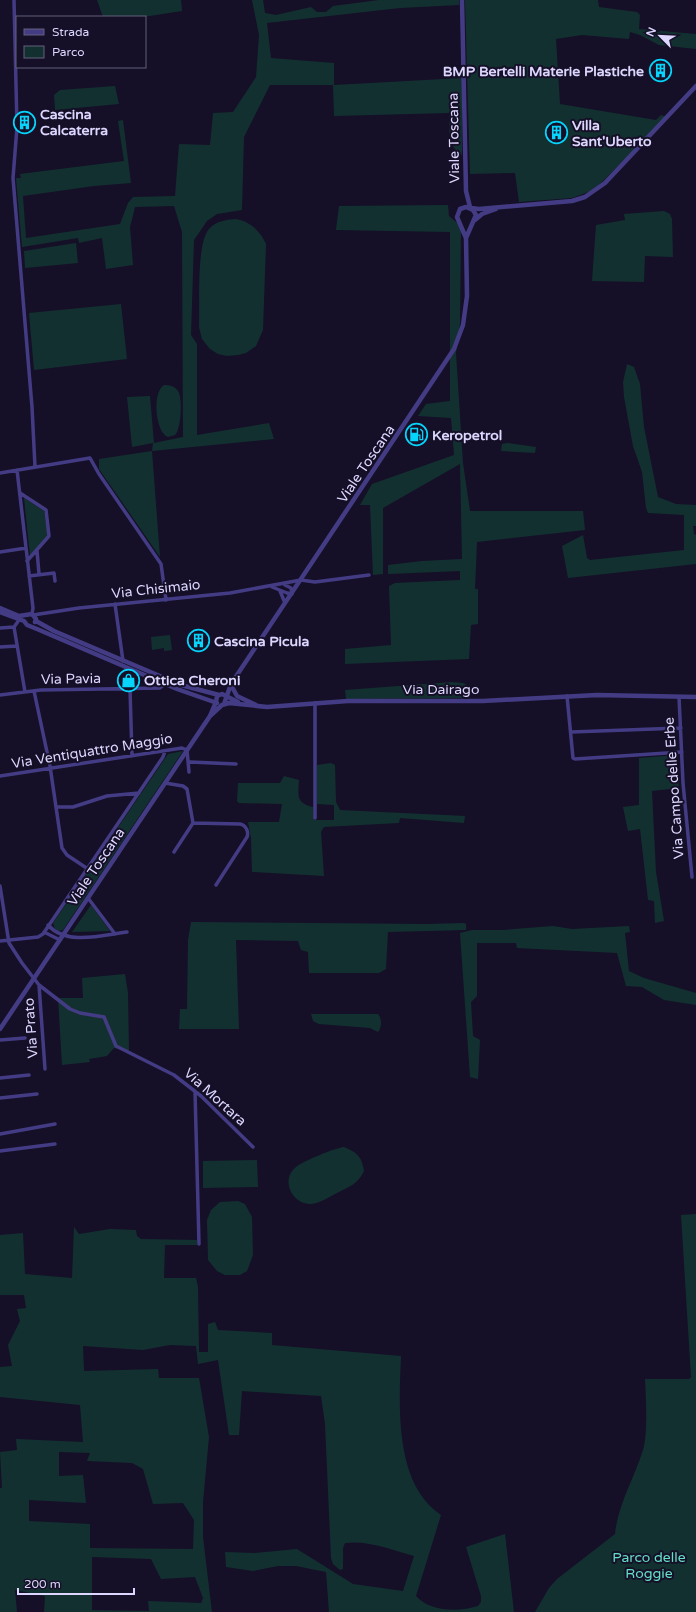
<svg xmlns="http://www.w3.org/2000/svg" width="696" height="1612" viewBox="0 0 696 1612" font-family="'Varela Round',sans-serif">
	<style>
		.green { fill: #133031; fill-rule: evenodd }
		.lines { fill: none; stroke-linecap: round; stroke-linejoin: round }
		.minor { stroke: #433c85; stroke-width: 3.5 }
		.tertiary { stroke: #433c85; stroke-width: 4.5 }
		.labels { text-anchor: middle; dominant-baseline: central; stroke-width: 4; stroke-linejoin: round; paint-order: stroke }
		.poi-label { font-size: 14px; font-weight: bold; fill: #ddd6fe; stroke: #151027; text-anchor: start }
		.street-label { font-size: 14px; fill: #ddd6fe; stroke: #151027 }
		.park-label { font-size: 14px; fill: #63dec7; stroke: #151027 }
	</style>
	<rect width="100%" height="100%" fill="#151027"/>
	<path class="green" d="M97,0H181L182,11L143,17H103Z
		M252,0H263L265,13L276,15L311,7L317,12H326L333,6L379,0H459V5L400,8L267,23L271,58L334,63V85L462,78V155C446,145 450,130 449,113L334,116L333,85H270L244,137L242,210L217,214L207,221L194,240L191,335L197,344V435L269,423L274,439L152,451L160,557L99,469V459L152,451L153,443L132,447L127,397L150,396L154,443L183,437L182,232L174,206L135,207L130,227L133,265L106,269L102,238L79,243L78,238L22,247L16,178H21L20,174L124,161L118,121L123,120L131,183L94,186L23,196L26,238L120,224L128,203L133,197L175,196L179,144L210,145L213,113L233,112L256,77L259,35Z
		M465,0H598L599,7L637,12L640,15L639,29L696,34V49L659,45L640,35L630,32L629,39L582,35L556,39L560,104L656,120L661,115L667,117L594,190L572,198L519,202L515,173L470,174Z
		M115,86L119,104L55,110L54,95L60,90Z
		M448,205L449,216L461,226L460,323L456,353L463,463L470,511H583L585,530L477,542L475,589H478V624L471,625L469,659L345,664V649L391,645L389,586L395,583L460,580V571L388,574V565L422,561L462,559L460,464L383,508V574L373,575L370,505H360L372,484L454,455L451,418L418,416L426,404L450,401V232L336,230L339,206Z
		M664,211L670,214L672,219L673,257L645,256L644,282L592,281L596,225L625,220L624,214Z
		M235,219C250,221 260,231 266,244L263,330L256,346L246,353L238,355L227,356L218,354L210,349L202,339L199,327C200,305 196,244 209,229C216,221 226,220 235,219Z
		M76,243L78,263L25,268L24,251Z
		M121,304L127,359L34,370L29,313Z
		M627,364L634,367L640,384L644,427L658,497L676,504L696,505V526H693L694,534L696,535V564L568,578L562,546L583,535L587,558L590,560L684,550V515L648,513L646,508L642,472L633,446L624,397L623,382Z
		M164,385C169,385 175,386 178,391C183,398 181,429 175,435L168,437C155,432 152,392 164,385Z
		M508,443L536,447L535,453L501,451L502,444Z
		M24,498L44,511L48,535L30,556Z
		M170,635L172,650L164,651V648L152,650L151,637Z
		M452,682L463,683L467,685V694L464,698L346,699L345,690Z
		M183,751L63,930L59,931L55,929L53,923L168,754Z
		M677,755L679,788L652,791L656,872L664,921L655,923L654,901L648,900L640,829L628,831L623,807L639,805V758Z
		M331,763L335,765L336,802L340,810L465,816L464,823L400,818L399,823L324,827L321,832L324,876L252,872L251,838L248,822H279L282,804L239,803L237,801L238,783H280L284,776L299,780C298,796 296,803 313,807L314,820H334V805L317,804V765Z
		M91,905L110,931L72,932Z
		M191,922L427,924L464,923L466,924V930L388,932L386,969L379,973H309L308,952L301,950L298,941L236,940L239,1029H179L180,1009H187L188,940Z
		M553,926L572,929L629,926L630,932L625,933L629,971L644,978L696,993V1005L664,1000L642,987L626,986L617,953L517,948L516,943H477V996L471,1002L473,1036L480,1040L478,1079L470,1077L460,933L472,930H503Z
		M125,974L128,993L129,1051L114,1048L107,1056L89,1059L90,1062L62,1065L58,998H83L82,978Z
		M311,1014H378C382,1018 382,1028 378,1032L370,1028L319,1024L313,1021Z
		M344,1147C357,1152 362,1157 364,1171C358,1184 349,1187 337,1193C329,1197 320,1203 311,1204C292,1204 280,1180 296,1167C303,1161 335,1148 344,1147Z
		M257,1160L258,1187L203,1188V1161Z
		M238,1201L245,1204L252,1217L253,1255L247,1271L240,1275H225L217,1271L208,1260L207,1220L211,1210L220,1202Z
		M696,1214V1612H535L549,1588L557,1579L615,1534C618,1504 634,1479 643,1450C648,1435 646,1396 645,1379H689L691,1377L681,1215Z
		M74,1227L79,1234L110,1229L136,1230L137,1236L141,1239L197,1240V1245H165L164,1278H196L198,1287L199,1352H208V1324L215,1322L218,1330L272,1333V1345L401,1356C399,1406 394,1484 441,1515L416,1596C430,1612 459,1612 478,1606L481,1602V1596L466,1547L505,1534L514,1612H329L326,1572L296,1566H278L253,1571L226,1567L225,1552L255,1553L297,1549L353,1584L403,1591L414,1556C392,1550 369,1540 345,1543L343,1548V1569L340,1570L333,1564L331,1558L325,1424L321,1396L242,1391L239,1435H229L218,1360L198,1364L196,1346L170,1345L143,1350L83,1346L84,1371L158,1369L159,1378H199L209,1437L203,1502V1537L212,1612H44L45,1596L15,1590L17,1612H0V1488H2L0,1452L17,1450L16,1439L83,1442L80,1405L0,1397V1367L12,1366L8,1345L20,1321L17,1309L26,1308L24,1295H0V1235L23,1233L25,1274L72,1278ZM59,1452L90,1453L87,1461L132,1463L143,1469L153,1504L183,1503L194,1520L193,1549L90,1548V1524L29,1521V1500L86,1503L83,1475L59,1476ZM92,1557L151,1559L161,1579L195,1577L203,1598L201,1603L148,1601L149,1611L92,1610Z"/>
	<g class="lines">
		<path class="minor" d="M14,0L17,127L13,178L32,407L35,467
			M17,470L33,608L32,614
			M0,473L90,458L99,474L161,564L166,600
			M20,493L46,510L49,536L27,561
			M37,551L39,574
			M0,552L26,548
			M29,576L54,573L55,581
			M272,587L287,593L292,594L291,588L285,585
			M280,591L285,603
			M115,604L123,661
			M33,615L79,608L230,593L301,580L315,582L369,575
			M14,627L25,692
			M0,628L14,627L19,620
			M0,647L17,646
			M130,689L132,756
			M34,691L50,766L62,848L67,855L88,869
			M0,695L41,690L160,688L165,684
			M567,696L573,758L575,759L682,752
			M679,697L683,783L692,877
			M571,732L681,728
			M190,762L236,764
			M0,776L182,748L187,750L189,772
			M165,783L183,786L187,789L193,823L174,852
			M56,807H73L107,796L139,793
			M315,818V703
			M193,823L240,824C246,825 249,832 247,837L216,885
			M0,886L9,943L22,963L39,985L70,1009L80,1013L104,1017L116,1046L174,1075L201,1096L253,1147
			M88,898L115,934
			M48,925C66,946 103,935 127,932
			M44,932L60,940
			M0,941L38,937L43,934L163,757L165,751
			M39,985L45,1069
			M0,1040L25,1038
			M0,1078L29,1075
			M195,1091L199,1244
			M0,1098L37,1094
			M0,1134L55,1124
			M0,1151L55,1144"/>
		<path class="tertiary" d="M462,0L466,191L470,207
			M471,208L479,209L572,201L585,197L605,183L696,86
			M475,220L482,214L496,209
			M0,608L19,616L32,614L36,619L35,622
			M0,612L24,621L27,625L37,629L177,689L217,703
			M36,621L54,631L181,685L219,695
			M231,685L237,696L256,705
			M224,704L231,684L454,349L463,325L467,296L466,238L457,217L460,209L466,207L473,210L476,215L466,238
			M210,716L222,705L229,703L267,707L348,701H483L597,695L696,697
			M0,1029L210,716L216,702L217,696L222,694L238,702"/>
	</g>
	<defs>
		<symbol id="building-ring" viewBox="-11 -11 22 22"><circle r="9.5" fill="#151027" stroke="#06d4fb" stroke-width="1.5"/><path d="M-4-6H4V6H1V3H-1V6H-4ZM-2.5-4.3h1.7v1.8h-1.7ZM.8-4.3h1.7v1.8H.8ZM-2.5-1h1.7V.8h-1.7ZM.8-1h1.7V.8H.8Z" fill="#06d4fb"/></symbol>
		<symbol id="fuel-ring" viewBox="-11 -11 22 22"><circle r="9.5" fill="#151027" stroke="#06d4fb" stroke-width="1.5"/><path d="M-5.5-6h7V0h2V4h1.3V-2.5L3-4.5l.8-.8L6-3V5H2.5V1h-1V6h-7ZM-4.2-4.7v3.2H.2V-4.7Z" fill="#06d4fb"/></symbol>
		<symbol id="shop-ring" viewBox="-11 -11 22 22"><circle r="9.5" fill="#151027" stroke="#06d4fb" stroke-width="1.5"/><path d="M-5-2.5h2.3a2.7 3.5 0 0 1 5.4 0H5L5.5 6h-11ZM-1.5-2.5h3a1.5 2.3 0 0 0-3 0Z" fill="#06d4fb"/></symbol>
	</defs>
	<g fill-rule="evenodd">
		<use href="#building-ring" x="648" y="58" width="25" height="25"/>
		<use href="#building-ring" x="12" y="110" width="25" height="25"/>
		<use href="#building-ring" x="544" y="120" width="25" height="25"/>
		<use href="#fuel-ring" x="404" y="422" width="25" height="25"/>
		<use href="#building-ring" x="186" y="628" width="25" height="25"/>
		<use href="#shop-ring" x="116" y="668" width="25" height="25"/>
	</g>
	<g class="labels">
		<g class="poi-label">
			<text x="644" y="71" text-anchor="end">BMP Bertelli Materie Plastiche</text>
			<text x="40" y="114">Cascina<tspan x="40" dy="16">Calcaterra</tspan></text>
			<text x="572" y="125">Villa<tspan x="572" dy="16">Sant'Uberto</tspan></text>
			<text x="432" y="435">Keropetrol</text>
			<text x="214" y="641">Cascina Picula</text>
			<text x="144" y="680">Ottica Cheroni</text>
		</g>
		<g class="street-label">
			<text transform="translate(454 138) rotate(-91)">Viale Toscana</text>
			<text transform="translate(366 464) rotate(-56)">Viale Toscana</text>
			<text transform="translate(156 589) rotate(-6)">Via Chisimaio</text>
			<text transform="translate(71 679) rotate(-1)">Via Pavia</text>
			<text x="441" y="689">Via Dairago</text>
			<text transform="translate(92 751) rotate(-9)">Via Ventiquattro Maggio</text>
			<text transform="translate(674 788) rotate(-94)">Via Campo delle Erbe</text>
			<text transform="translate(96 867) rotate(-56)">Viale Toscana</text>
			<text transform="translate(31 1028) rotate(-94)">Via Prato</text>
			<text transform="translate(215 1097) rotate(42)">Via Mortara</text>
		</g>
		<g class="park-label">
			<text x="649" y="1557">Parco delle<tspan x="649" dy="16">Roggie</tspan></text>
		</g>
	</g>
	<rect x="16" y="16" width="130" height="52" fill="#151027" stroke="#655f7d"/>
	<rect x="24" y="29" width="20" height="6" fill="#433c85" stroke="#655f7d"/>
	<text x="52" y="36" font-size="12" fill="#ddd6fe">Strada</text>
	<rect x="24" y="46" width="20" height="12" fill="#133031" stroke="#655f7d"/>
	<text x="52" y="56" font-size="12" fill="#ddd6fe">Parco</text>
	<g transform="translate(660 36) rotate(294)" stroke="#151027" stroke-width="3" paint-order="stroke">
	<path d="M0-3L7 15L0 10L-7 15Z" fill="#ddd6fe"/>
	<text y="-6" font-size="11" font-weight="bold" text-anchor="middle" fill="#ddd6fe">N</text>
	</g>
	<path d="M18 1588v6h116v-6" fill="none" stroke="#ddd6fe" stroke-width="2"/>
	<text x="24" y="1588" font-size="12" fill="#ddd6fe" stroke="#151027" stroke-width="3" paint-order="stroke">200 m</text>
</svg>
